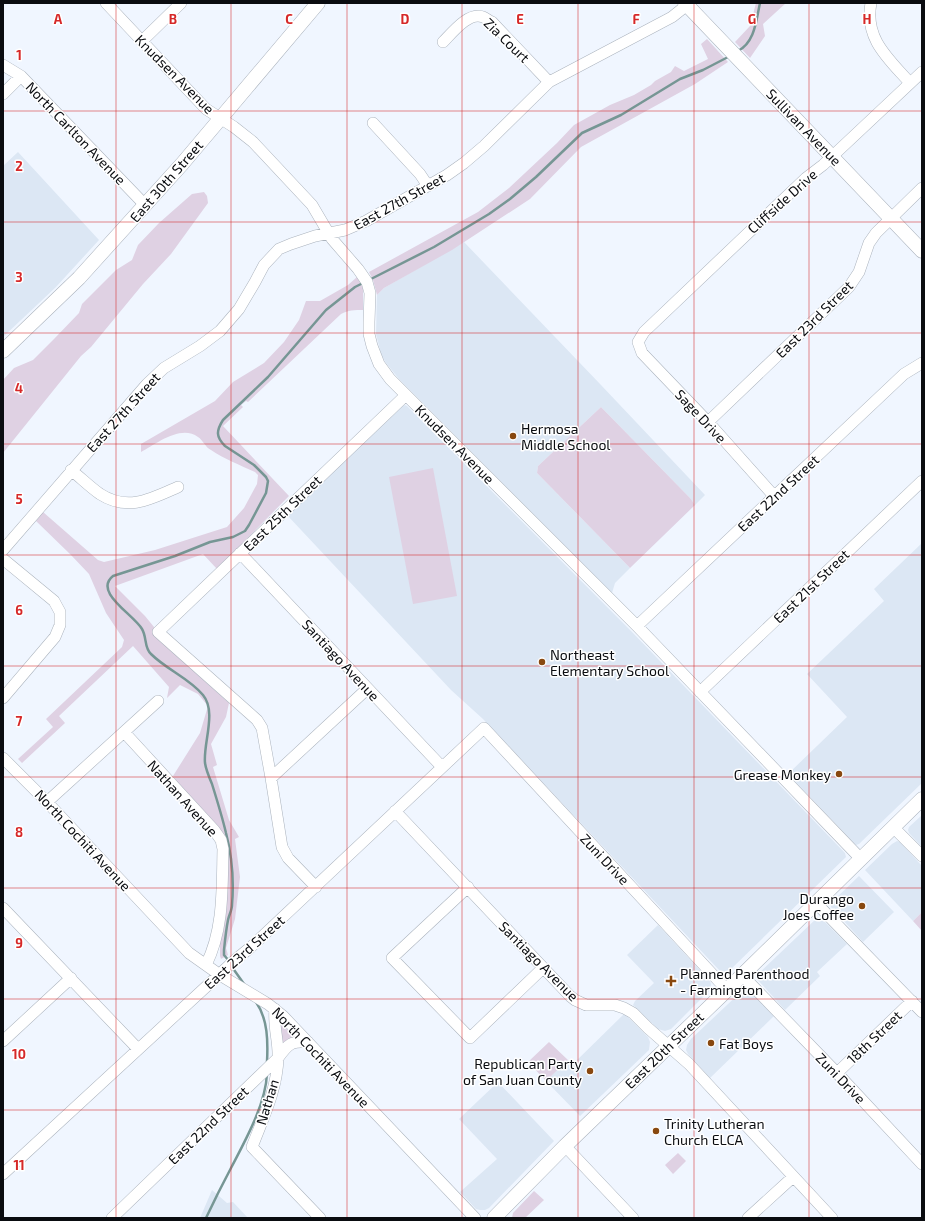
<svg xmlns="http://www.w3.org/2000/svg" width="925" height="1221" viewBox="0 0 925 1221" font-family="'Exo 2',sans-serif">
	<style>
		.built { fill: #dce7f4 }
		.green { fill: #dfd1e3 }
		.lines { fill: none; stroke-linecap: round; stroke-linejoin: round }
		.stream { stroke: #769694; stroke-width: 2.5 }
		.minor-casing { stroke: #abb3bd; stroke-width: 12 }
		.major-casing { stroke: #abb3bd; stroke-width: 15 }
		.minor { stroke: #fff; stroke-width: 11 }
		.major { stroke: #fff; stroke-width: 14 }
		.grid { fill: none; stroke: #d62828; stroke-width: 1; stroke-opacity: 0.55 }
		.poi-dot { fill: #88480f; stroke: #fff; stroke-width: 1.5 }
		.labels { text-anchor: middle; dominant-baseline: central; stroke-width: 3; stroke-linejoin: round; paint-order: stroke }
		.street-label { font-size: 14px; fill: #0a0c10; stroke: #fff }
		.poi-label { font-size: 14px; fill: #0a0c10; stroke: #fff; text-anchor: start }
		.grid-label { font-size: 13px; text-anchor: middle; font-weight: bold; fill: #d62828; stroke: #fff; stroke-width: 3; stroke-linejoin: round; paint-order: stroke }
	</style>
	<rect width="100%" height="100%" fill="#f0f6ff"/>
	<path class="built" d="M18,152L99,240L56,287L3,337V166Z
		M464,242L601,385L705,495L695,505L691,499L601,407L538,466L537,473L630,568L615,583L612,593L399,379L386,363L381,354L376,334L377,295L384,288Z
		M405,405L407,406L633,633L845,853L846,857L729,971L723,972L720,971L483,719L451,690L287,515L403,406Z
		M922,543V783L859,844L856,845L788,774L847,717L807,674L884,601L874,589Z
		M922,815V847L909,833L908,830L909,827Z
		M897,841L900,842L922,866V912L913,921L865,870L892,844Z
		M859,876L894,912L863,942L831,907L832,902Z
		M818,917L822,919L847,944L817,972L820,976L785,1010L757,979L756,976Z
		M658,925L710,981L711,984L710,990L671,1029L665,1031L658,1029L633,1005L635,1001L654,983L627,955Z
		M745,988H747L774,1016L710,1078L688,1054L686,1050L687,1045L691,1039Z
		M624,1014L630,1019L648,1037L650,1042L649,1050L580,1116L546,1081L568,1060L572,1065Z
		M498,1082L554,1141L489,1208L485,1210H480L476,1209L460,1192L497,1159L459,1119Z
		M212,1190L227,1203L233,1202L248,1218H200Z"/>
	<path class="green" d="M756,3H786L763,24L765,36L750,58L735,42L750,26Z
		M707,39L728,62L695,84L581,147L530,199L452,250L384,288L377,295L373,280L369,272L478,212L509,188L557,143L574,125L610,105L634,95L651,85L655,81L671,72L675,66L684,71L708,59L701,44Z
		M204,192L207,196L208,203L171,254L143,284L91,347L81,356L3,453V380L14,368L33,360L54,339L79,313L82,304L116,270L132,260L138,245L159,223L192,194Z
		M357,277L363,288V310C355,310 348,310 341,314L248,402L246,401L241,405L243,407L223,426L289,496L217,569L203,554L115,586L145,616L154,627L158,639L229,703L226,717L211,744L217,765L213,767L229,820L239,837L235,839L240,877L235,919L226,948L228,955L221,959L220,956V935L226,913L227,849L173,776L200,733L208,706L198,694L180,685L167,698L169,687L133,646L59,716L65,723L22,763L18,759L53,727L46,719L122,647L124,640L106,613L89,574L71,555L36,521L43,512L98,560L104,562L155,550L227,527L244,508L257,484L258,475L255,472C240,465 224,459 211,450C205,447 203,440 198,437C181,424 156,444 141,452V444L215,401L233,382L264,363L284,342L299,320L306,301H320L348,285Z
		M601,407L691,499L695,505L630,568L537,473L538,466Z
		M433,468L457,596L413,604L389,477Z
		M922,912V931L913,921Z
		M281,1023L294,1037L282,1044L280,1024Z
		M549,1042L568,1060L546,1081L528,1062Z
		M678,1153L686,1161L673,1174L665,1165Z
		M534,1191L544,1200L525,1218H512L513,1213Z"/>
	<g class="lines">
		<path class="stream" d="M738,51C755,42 756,21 760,3
			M369,280L434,247L489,214L510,199L536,177L582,133L621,115L680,79L703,70L730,56
			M229,961L224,955V950C225,940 226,930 228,920C229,915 232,910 232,905C234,881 232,856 226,833C222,816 217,800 212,784C209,777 206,770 205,763C203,743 217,712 203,695C189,678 167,670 151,654C144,648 147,637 142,629C133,614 93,592 113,576L175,556L210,542L233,537L245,531L249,525L266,493L268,481L266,477L254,465L225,446C216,437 216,431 223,420L268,377L326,310L355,287L363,283
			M232,967L244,984
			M256,1002C268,1019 268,1042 267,1062
			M206,1218C214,1201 222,1185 231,1168C245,1141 266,1104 267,1073"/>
		<defs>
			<path id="minor" d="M106,3L206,109L234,127L253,142L312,205L332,239L358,269L367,282L370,293L369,322V334L372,346L379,364L390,379L637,626L861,859
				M871,3C864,39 889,59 910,83
				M142,41L181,3
				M443,42C452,33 469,11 483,17C486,18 489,21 492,22L549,82
				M3,65L21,76L145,205
				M3,94L21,76
				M373,123L420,174L428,186
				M708,422L849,287L859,272L869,243L876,233L922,188
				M71,470C81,478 90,487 100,494C128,512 151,499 178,487
				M774,496L708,422L642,353L638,342L644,332L806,178L823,165L922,72
				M3,550L147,384L164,368L200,346L220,331L239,309L255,282L264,265L279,249L291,244L315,236L345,230L366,221L447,175L464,163L484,146L549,82L672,17L687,5
				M240,553L442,767
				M3,559L54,601L60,612V625L55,637L3,698
				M637,626L904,374L922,363
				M700,692L922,481
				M124,732L214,830L221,840L223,849C222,888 224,929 206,965
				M3,758L47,802L189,953L220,975L268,1004L283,1016L475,1218
				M271,778L367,689
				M47,802L158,701
				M395,811L570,996L575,1000L586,1005H615L624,1008L633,1013L648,1028L689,1064L832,1218
				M893,827L922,856
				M316,887L288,858L282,847L271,778L262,728L257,720L158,632L406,395
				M468,887L392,958L470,1038L543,968
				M816,903L922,1012
				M3,908L138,1049
				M742,975L837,1073L922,1164
				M275,1009C273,1026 279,1042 278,1058C277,1090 263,1118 252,1147L320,1218
				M3,1041L71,978
				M837,1073L912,1001
				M565,1146L633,1218
				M3,1174L234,961L251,947L484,728L727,990
				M112,1218L278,1058C288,1044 291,1041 308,1042
				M748,1218L793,1177"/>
			<path id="major" d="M685,3L922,251
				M3,351L79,278L182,164L318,3
				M494,1218L565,1146L727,990L922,799"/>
		</defs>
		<use href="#minor" class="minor-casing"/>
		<use href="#major" class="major-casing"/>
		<use href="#minor" class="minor"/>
		<use href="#major" class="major"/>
	</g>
	<path class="grid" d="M116,3V1218M231,3V1218M347,3V1218M462,3V1218M578,3V1218M694,3V1218M809,3V1218M3,111H922M3,222H922M3,333H922M3,444H922M3,555H922M3,666H922M3,777H922M3,888H922M3,999H922M3,1110H922"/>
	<g class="poi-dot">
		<circle cx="513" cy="436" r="4"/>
		<circle cx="542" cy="662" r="4"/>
		<circle cx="839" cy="774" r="4"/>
		<circle cx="862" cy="906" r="4"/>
		<path d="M669 975h4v4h4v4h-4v4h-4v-4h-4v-4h4z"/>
		<circle cx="711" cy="1043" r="4"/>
		<circle cx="590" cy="1071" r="4"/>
		<circle cx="656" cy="1131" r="4"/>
	</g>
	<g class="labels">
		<g class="street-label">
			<text transform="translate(507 40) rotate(44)">Zia Court</text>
			<text transform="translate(175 74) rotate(45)">Knudsen Avenue</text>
			<text transform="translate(804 127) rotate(46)">Sullivan Avenue</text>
			<text transform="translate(76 133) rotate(46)">North Carlton Avenue</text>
			<text transform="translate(166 181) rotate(-49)">East 30th Street</text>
			<text transform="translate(399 201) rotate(-29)">East 27th Street</text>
			<text transform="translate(782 201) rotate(-42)">Cliffside Drive</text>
			<text transform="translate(814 319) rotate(-45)">East 23rd Street</text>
			<text transform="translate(123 412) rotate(-48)">East 27th Street</text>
			<text transform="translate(701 416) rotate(47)">Sage Drive</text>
			<text transform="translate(455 444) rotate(45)">Knudsen Avenue</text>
			<text transform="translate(778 493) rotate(-43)">East 22nd Street</text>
			<text transform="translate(282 513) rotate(-44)">East 25th Street</text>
			<text transform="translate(811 586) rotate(-44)">East 21st Street</text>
			<text transform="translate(341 660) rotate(47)">Santiago Avenue</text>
			<text transform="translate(183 798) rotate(48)">Nathan Avenue</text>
			<text transform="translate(83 840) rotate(47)">North Cochiti Avenue</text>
			<text transform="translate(605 859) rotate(47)">Zuni Drive</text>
			<text transform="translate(244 952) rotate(-42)">East 23rd Street</text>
			<text transform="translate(539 961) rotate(45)">Santiago Avenue</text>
			<text transform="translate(874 1037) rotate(-44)">18th Street</text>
			<text transform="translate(664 1050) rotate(-44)">East 20th Street</text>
			<text transform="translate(321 1057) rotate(46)">North Cochiti Avenue</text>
			<text transform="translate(841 1078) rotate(46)">Zuni Drive</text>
			<text transform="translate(267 1102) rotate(-73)">Nathan</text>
			<text transform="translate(208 1125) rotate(-44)">East 22nd Street</text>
		</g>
		<g class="poi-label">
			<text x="521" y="428">Hermosa<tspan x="521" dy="16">Middle School</tspan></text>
			<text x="550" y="654">Northeast<tspan x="550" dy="16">Elementary School</tspan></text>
			<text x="831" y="774" text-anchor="end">Grease Monkey</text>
			<text x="854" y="898" text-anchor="end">Durango<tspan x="854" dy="16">Joes Coffee</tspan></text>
			<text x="680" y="973">Planned Parenthood<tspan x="680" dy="16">- Farmington</tspan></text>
			<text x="719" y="1043">Fat Boys</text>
			<text x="582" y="1063" text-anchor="end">Republican Party<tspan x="582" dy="16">of San Juan County</tspan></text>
			<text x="664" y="1123">Trinity Lutheran<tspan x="664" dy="16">Church ELCA</tspan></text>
		</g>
	</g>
	<g class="grid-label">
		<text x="58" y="24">A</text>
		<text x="173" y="24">B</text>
		<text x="289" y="24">C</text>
		<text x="405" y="24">D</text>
		<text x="520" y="24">E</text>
		<text x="636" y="24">F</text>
		<text x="752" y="24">G</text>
		<text x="867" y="24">H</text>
		<text x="19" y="60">1</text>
		<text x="19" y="171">2</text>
		<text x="19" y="282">3</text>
		<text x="19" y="393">4</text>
		<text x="19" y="504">5</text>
		<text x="19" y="615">6</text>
		<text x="19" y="726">7</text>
		<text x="19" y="837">8</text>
		<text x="19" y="948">9</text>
		<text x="19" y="1059">10</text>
		<text x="19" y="1170">11</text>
	</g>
	<rect width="925" height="1221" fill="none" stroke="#0a0c10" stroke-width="8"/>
</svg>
